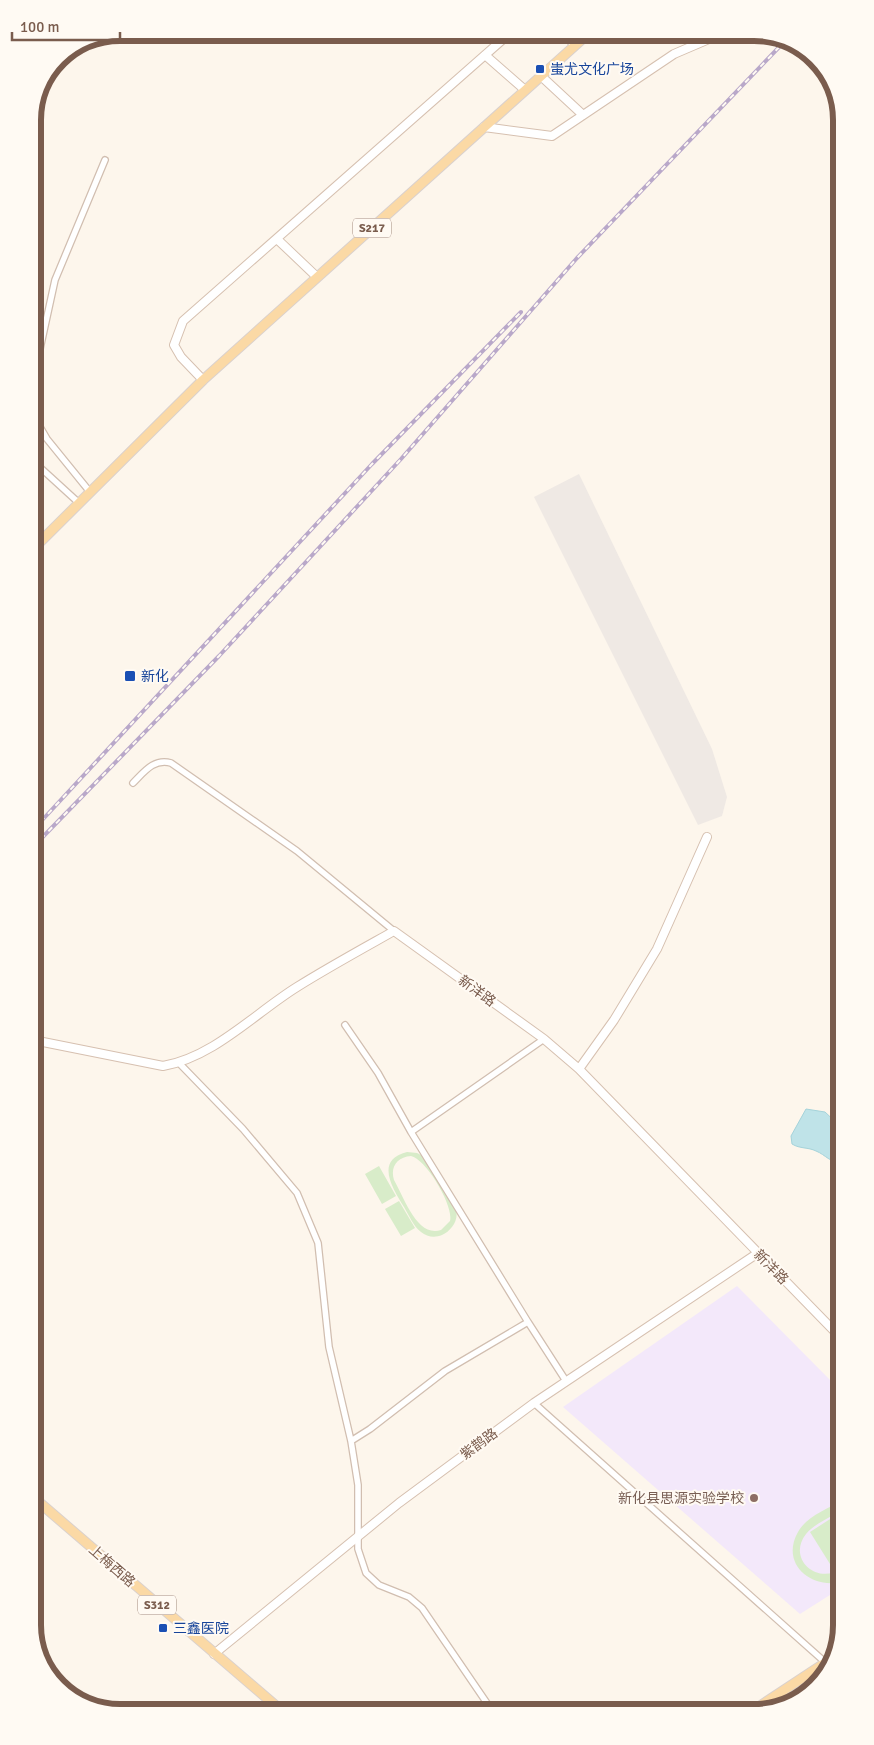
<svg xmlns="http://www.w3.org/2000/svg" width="874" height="1745" viewBox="0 0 874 1745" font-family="Signika,'Noto Sans SC',sans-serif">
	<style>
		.industrial { fill: #efe9e4 }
		.education { fill: #f3e8fa }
		.green { fill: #d8ecc9; fill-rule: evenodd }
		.water { fill: #bfe3e8; stroke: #a5d3da }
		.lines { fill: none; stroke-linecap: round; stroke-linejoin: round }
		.street-casing { stroke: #d1beb0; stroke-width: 8 }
		.secondary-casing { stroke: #d6c0b0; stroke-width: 10 }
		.primary-casing { stroke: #dad1cd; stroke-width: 11 }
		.street { stroke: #fff; stroke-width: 5.5 }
		.secondary { stroke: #fff; stroke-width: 8 }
		.primary { stroke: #fbd9a5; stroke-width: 9 }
		.rail-casing { stroke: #b9a8c9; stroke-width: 4 }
		.rail { stroke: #fffaf3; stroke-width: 2; stroke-dasharray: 5.5; stroke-linecap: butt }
		.transit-dot { fill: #1a4fb4; stroke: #fffaf3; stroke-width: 2 }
		.education-dot { fill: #8d6e63; stroke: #fffaf3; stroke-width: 2 }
		.labels { text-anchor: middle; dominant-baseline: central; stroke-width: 4; stroke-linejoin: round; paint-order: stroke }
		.shield { fill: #fffaf3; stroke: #a28b7f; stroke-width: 1 }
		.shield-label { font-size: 12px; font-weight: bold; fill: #7a5c4d }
		.transit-label { font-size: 14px; fill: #164399; stroke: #fffaf3; text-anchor: start }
		.street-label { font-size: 14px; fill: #7a5c4d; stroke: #fffaf3 }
		.education-label { font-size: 14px; fill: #785e54; stroke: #fffaf3; text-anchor: end }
		.rim { fill: none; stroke: #7a5c4d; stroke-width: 6 }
	</style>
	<rect width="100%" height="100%" fill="#fdf6ec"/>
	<path class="industrial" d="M579,474L712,749L727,797L722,816L698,825L534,497Z"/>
	<path class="education" d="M737,1286L841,1391V1588L800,1614L563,1407Z"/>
	<path class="green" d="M407,1152L417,1153L425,1157C434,1172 451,1194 456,1210C459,1220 451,1231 442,1235C435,1238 427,1237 421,1232C413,1226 409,1215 404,1207C393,1189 374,1160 407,1152ZM411,1156C426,1159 454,1206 450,1221L441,1230C417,1238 404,1197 394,1180C390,1167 397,1157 411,1156Z
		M379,1166L396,1196L382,1204L365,1174Z
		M399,1201L415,1228L401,1236L385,1209Z
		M841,1501V1511C831,1517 814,1524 806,1534C787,1558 816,1585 841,1569V1582C811,1589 780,1564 798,1532C805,1518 828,1508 841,1501Z
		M841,1512V1568L835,1572L810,1532Z"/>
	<path class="water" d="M806,1109L825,1112L841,1127V1162C830,1163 826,1155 816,1151C808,1147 800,1149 792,1144L791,1136Z"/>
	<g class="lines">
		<defs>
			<path id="street" d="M33,381L55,280L105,160
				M33,415L47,439L90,492
				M33,461L79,503
				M133,783C144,772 154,758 171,763L297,851L394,931
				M345,1025L378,1073L411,1132
				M179,1063L243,1129L297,1193L318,1243L329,1347L351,1441L358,1485V1549L366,1573L379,1585L409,1597L422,1608L493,1712
				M528,1322L566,1381
				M534,1403L826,1663
				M351,1441L370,1429L445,1371L528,1322L411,1132L544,1039"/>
			<path id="secondary" d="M563,33L575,45
				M485,55L525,90
				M541,76L583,115
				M484,127L552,136L674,54L723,33
				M277,239L317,277
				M203,380L181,357L174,345L183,321L510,33
				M33,1040L163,1066C214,1057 255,1013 297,987C329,967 362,949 394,931L544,1039L579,1069L841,1338
				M579,1069L614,1020L657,949L707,837
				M214,1654L399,1503L534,1403L758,1253"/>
			<path id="primary" d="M33,549L203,380L589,33
				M33,1497L283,1712
				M751,1712L831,1659"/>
		</defs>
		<use href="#street" class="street-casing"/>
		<use href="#secondary" class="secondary-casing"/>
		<use href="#primary" class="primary-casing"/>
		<use href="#street" class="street"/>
		<use href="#secondary" class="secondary"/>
		<use href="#primary" class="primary"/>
		<defs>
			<path id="rail" d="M33,830L372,464L521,312
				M33,847L219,656L401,459L577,258L784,42"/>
		</defs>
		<use href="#rail" class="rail-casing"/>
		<use href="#rail" class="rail"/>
	</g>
	<g class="transit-dot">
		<rect x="535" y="64" width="10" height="10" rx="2.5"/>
		<rect x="124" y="670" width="12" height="12" rx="2.5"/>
		<rect x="158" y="1623" width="10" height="10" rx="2.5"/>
	</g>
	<circle class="education-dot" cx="754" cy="1498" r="5"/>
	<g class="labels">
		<g class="shield">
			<rect x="353" y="218.5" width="38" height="19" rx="4"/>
			<rect x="138" y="1595.5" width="38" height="19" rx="4"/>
		</g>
		<g class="shield-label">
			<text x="372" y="228">S217</text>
			<text x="157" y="1605">S312</text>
		</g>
		<g class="transit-label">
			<text x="550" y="69">蚩尤文化广场</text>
			<text x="141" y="676">新化</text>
			<text x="173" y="1628">三鑫医院</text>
		</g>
		<g class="street-label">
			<text transform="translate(477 991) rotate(36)">新洋路</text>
			<text transform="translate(771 1267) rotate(45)">新洋路</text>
			<text transform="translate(479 1444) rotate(-36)">紫鹊路</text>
			<text transform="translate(112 1566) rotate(41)">上梅西路</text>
		</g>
		<g class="education-label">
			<text x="744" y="1498">新化县思源实验学校</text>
		</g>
	</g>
	<path d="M0 0H874V1745H0ZM120 41H754A79 79 0 0 1 833 120V1625A79 79 0 0 1 754 1704H120A79 79 0 0 1 41 1625V120A79 79 0 0 1 120 41Z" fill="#fffaf3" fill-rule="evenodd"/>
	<path class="rim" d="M120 41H754A79 79 0 0 1 833 120V1625A79 79 0 0 1 754 1704H120A79 79 0 0 1 41 1625V120A79 79 0 0 1 120 41Z"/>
	<path d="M12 32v8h108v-8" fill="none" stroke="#7a5c4d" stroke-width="2.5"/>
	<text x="20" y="32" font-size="15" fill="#7a5c4d" stroke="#fffaf3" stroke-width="4" paint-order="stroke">100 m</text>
</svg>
